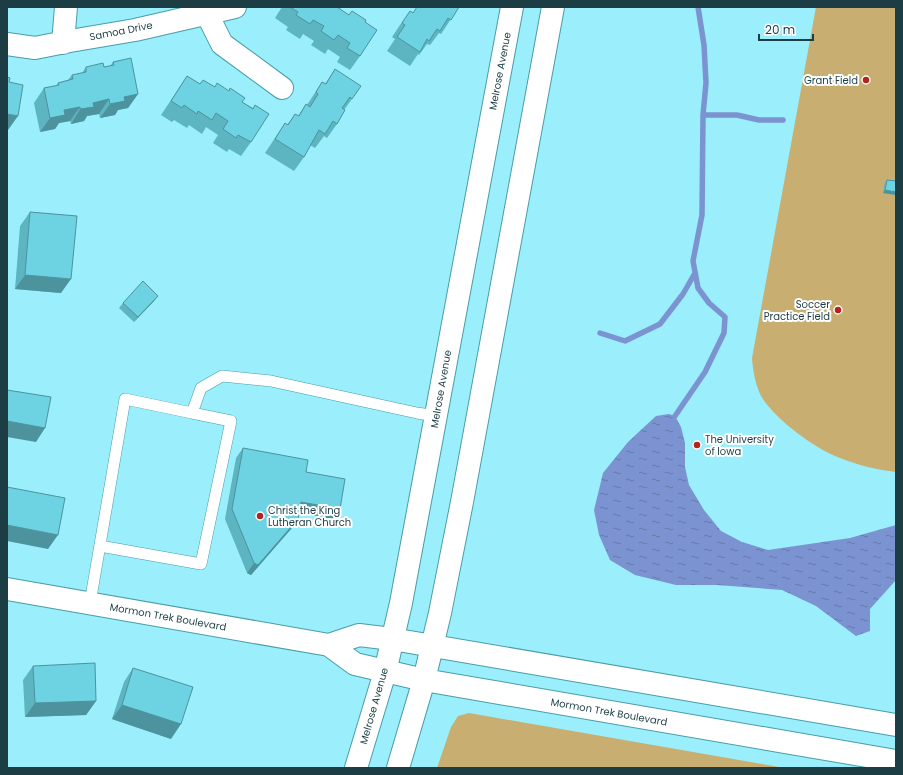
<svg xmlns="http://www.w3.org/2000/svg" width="903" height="775" viewBox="0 0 903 775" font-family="Poppins,sans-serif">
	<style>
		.green { fill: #c8af71 }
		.water { fill: url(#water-ripples) }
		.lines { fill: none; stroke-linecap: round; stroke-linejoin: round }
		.stream { stroke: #7c93d1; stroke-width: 5.5 }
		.service-casing { stroke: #499da9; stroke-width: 12 }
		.minor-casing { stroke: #499da9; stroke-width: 24 }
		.secondary-casing { stroke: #499da9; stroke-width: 24 }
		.service { stroke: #fff; stroke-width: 11 }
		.minor { stroke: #fff; stroke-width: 22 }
		.secondary { stroke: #fff; stroke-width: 22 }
		.wall { fill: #5eb5c2 }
		.shaded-wall { fill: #4c939e }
		.building { fill: #6dd2e2; stroke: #4c939e }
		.poi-dot { fill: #b3241d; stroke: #fff; stroke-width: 1.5 }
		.labels { text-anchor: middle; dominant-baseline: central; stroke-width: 4; stroke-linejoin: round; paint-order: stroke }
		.street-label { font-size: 10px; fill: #1b3d43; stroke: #fff }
		.poi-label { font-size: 10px; fill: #1b3d43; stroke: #fff; text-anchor: end }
	</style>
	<defs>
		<pattern id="water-ripples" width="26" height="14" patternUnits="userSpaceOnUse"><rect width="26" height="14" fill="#7c93d1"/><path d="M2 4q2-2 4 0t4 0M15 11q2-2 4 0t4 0" fill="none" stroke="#6579ab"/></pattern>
	</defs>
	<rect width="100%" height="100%" fill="#9beefb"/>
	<path class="green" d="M816,7H896V472C878,470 857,465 840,458C814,448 773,418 760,394C755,382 753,371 752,358Z
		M469,713L785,768H437L451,727L458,716Z"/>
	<path class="water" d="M669,414L675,416L681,427L685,443V467L689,485L704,510L721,531L742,542L768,550L850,538L896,525V580L870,609V631L856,636L816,606L782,590L717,585H676L635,575L610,560L599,535L594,510L603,473L628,442L656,416Z"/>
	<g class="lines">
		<path class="stream" d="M703,115H737L759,120H783
			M600,333L625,341L660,324L683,294L695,273
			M675,416L705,372L724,333L725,317L709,303L698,288L693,261L702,215L703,115L706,83L704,45L698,7"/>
		<defs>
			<path id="service" d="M100,546L201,564L231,421L192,413
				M90,603L125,399L192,413L201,388L222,376L271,381L417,413L436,416"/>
			<path id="minor" d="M207,14L222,44L282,88
				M63,43L66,7
				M7,44L35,48L70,41L135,30L235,7"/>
			<path id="secondary" d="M7,589L329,645L355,664L424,680L896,761
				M329,645L359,635L392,639L896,725
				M356,768L385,672L401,603L512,7
				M398,768L424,680L440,613L462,502L553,7"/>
		</defs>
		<use href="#service" class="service-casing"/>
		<use href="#minor" class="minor-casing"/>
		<use href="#secondary" class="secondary-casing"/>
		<use href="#service" class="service"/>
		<use href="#minor" class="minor"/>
		<use href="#secondary" class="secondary"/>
	</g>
	<path class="wall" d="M282,7H337L349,15L365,23L360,56L350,70L337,62L340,57L328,49L325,54L311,45L314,41L303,34L300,39L286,30L288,27L275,18Z
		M417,7H459L441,34L439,33L430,45L427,44L419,55L418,54L410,66L387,51L395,39L392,37L400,25L410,11L413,13Z
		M113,62L138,94L128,108L118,110L115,115L100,118L99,114L87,116L84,121L71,124L70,121L59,123L55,129L40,132L34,103L44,88L56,86L58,83L68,80L72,75L82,73L86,67H104L110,66Z
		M335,69L352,99L344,110L337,124L327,138L324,136L315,148L310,145L304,157L294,171L265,153L285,123L287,125L295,114L298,116L306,104L307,105L322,82L325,84Z
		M187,76L200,84L214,87L242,102L253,108L255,105L251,142L241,156L229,149L227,152L213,143L218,135L206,127L202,134L189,125L187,128L174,120L172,122L161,115Z
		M887,180L896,181V195L883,193L885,182Z
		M30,212L61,293L15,289L20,226Z
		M154,301L134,322L119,308L123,303Z
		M243,448L306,472L333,519L299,513L291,529L251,575L247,573L225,519L236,458Z
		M33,666L96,701L86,715L25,717L23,680Z
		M133,668L171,739L112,719L124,682Z"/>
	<path class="shaded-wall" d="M138,94L128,108L118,110L115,115L100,118L110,104L124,97Z
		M109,99L99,114L87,116L84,121L71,124L80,109L93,103Z
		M80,107L70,121L59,123L55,129L40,132L50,118L64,110Z
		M7,114L18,116L8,130H7Z
		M885,190L896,192V195L883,193Z
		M25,275L71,279L61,293L15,289Z
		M158,296L154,301L134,322L138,317Z
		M7,421L45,428L36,442L7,437Z
		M301,502L340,509L333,519L294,512Z
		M298,519L291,529L251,575L247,573L254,563Z
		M7,525L58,535L48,549L7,541Z
		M96,701L86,715L25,717L35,703Z
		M122,705L181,724L171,739L112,719Z"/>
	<path class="building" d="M290,7H337L349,15L352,11L366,20L365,22L377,30L360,56L347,48L350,43L338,35L334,40L321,31L324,26L313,20L310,24L296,15L298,12Z
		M417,7H459L451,20L448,18L440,31L437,29L429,41L427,39L420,52L397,37L405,25L402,23L410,11L413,13Z
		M131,58L138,94L124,97L125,101L110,104L109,99L93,103L94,107L80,109V107L64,110L65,115L50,118L44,88L59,85L58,83L73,79L72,75L86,72V67L103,63L104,67L114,65L113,62Z
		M335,69L361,86L352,99L350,97L342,108L345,110L337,124L333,121L325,134L319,130L304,157L275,139L285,123L288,125L295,114L299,116L306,104L310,107L318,94L316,92L322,82L326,84Z
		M187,76L200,84L203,80L215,87L217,83L229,91L230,88L245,98L242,102L253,109L255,105L269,114L251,142L238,135L236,138L223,129L228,121L216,113L212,120L198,111L197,114L184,105L182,108L171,101Z
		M7,77L10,78L9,82L23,85L18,116L7,114Z
		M887,180L896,181V192L885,190Z
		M30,212L77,216L71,279L25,275Z
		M143,281L158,296L138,317L123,303Z
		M7,390L51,397L45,428L7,421Z
		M243,448L308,460L306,472L345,479L340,509L301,502L298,519L258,565L254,563L232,509Z
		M7,487L65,498L58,535L7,525Z
		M95,663L96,701L35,703L33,666Z
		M133,668L193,687L181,724L122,705Z"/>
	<g class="poi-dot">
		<circle cx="866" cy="80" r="4"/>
		<circle cx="838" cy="310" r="4"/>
		<circle cx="697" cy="445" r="4"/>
		<circle cx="260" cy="516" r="4"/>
	</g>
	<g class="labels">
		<g class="street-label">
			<text transform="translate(121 31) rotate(-11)">Samoa Drive</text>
			<text transform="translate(500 71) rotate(-79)">Melrose Avenue</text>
			<text transform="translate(441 389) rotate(-80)">Melrose Avenue</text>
			<text transform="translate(168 617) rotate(10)">Mormon Trek Boulevard</text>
			<text transform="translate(374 706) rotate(-74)">Melrose Avenue</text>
			<text transform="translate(609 712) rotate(10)">Mormon Trek Boulevard</text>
		</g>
		<g class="poi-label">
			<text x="858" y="80">Grant Field</text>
			<text x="830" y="304">Soccer<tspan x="830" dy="12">Practice Field</tspan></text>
			<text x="705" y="439" text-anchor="start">The University<tspan x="705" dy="12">of Iowa</tspan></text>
			<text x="268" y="510" text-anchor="start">Christ the King<tspan x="268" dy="12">Lutheran Church</tspan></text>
		</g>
	</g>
	<rect width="903" height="775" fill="none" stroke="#1b3d43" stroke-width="16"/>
	<path d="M759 34v6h54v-6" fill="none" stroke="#1b3d43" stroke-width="2"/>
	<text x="765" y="34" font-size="12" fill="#1b3d43" stroke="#ffffff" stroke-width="3" paint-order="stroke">20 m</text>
</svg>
